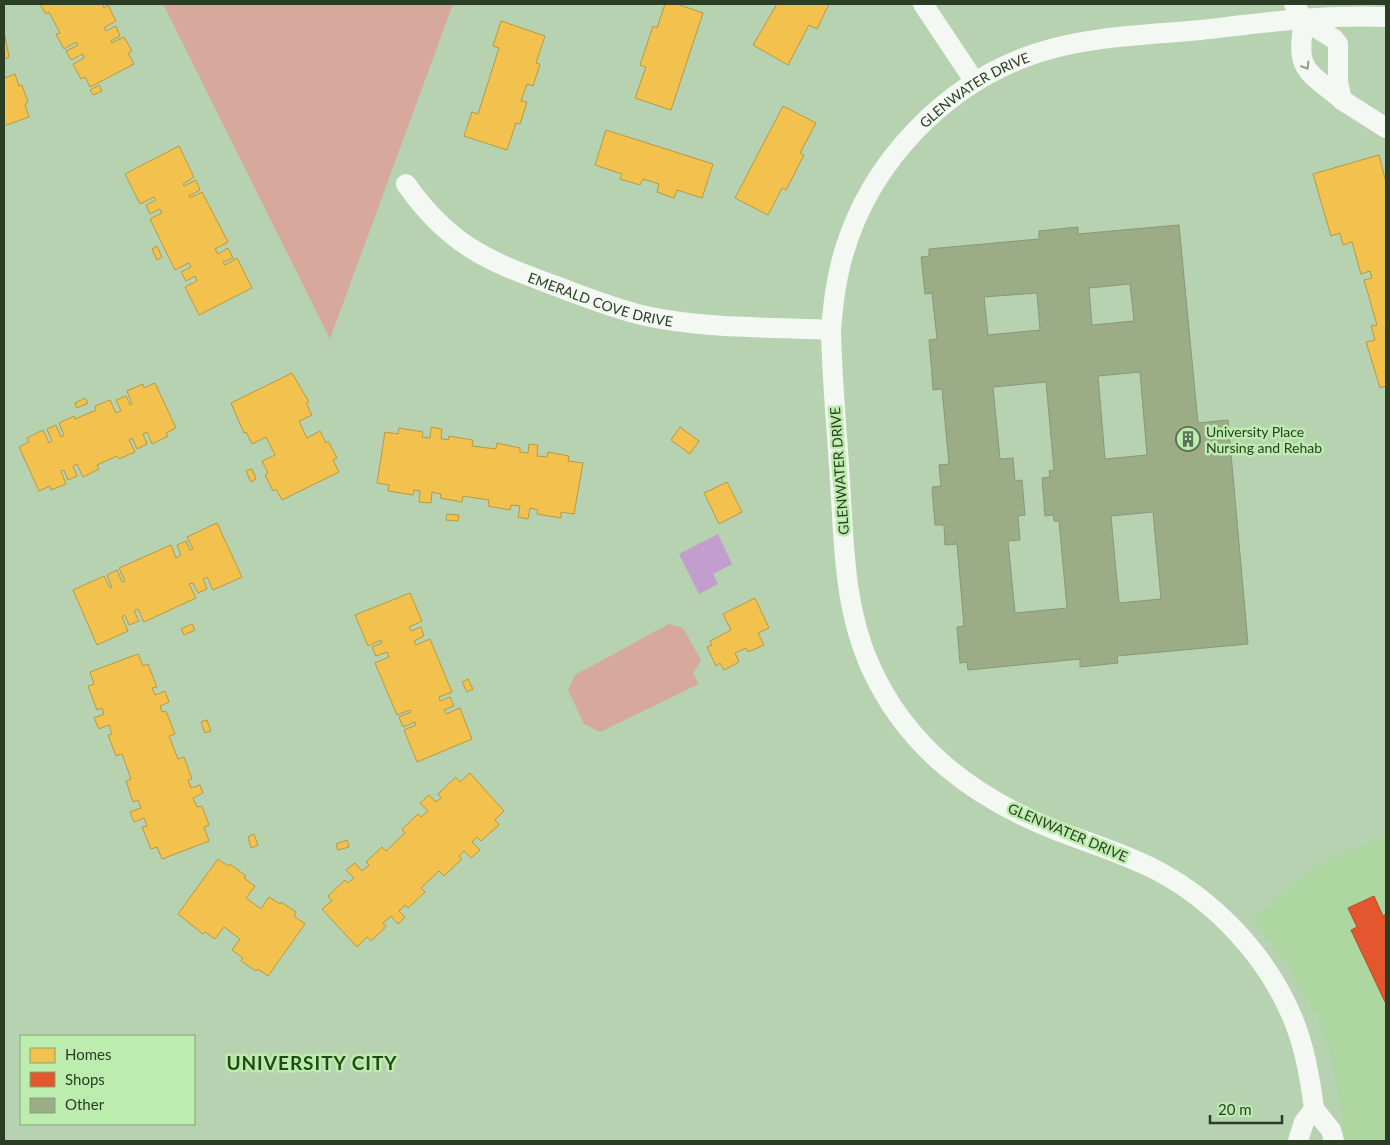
<svg xmlns="http://www.w3.org/2000/svg" width="1390" height="1145" viewBox="0 0 1390 1145" font-family="Lato,sans-serif">
	<style>
		.built { fill: #add6a1 }
		.green { fill: #d6a99c }
		.water { fill: #c29dcd }
		.homes { fill: #f2c14e; stroke: #b69a42 }
		.shops { fill: #e4572e; stroke: #ac502b }
		.building { fill: #9cac87; stroke: #88987a; fill-rule: evenodd }
		.lines { fill: none; stroke-linecap: round; stroke-linejoin: round }
		.minor { stroke: #f4f8f3; stroke-width: 20 }
		.oneway { stroke: #909b8c }
		.labels { text-anchor: middle; dominant-baseline: central; stroke-width: 5; stroke-linejoin: round; paint-order: stroke }
		.street-label { font-size: 14px; fill: #2b3e25; stroke: #bcedae }
		.poi-label { font-size: 14px; fill: #2b3e25; stroke: #bcedae; text-anchor: start }
		.district-label { font-size: 19px; font-weight: bold; letter-spacing: 1px; fill: #214b12; stroke: #bcedae }
	</style>
	<rect width="100%" height="100%" fill="#b7d2b0"/>
	<path class="built" d="M1386,835V1141H1343L1342,1112L1328,1045L1316,1016L1290,967L1254,921L1314,867Z"/>
	<path class="green" d="M163,4H453L330,339Z
		M669,624L683,628L701,660L693,674L699,684L600,732L584,724L568,690L575,675Z"/>
	<path class="water" d="M718,534L732,564L713,574L718,584L699,594L679,554Z"/>
	<path class="homes" d="M40,4H102L104,8L108,5L116,21L104,28L106,31L116,26L120,36L111,41L112,43L124,37L132,51L128,53L134,64L90,87L85,77L81,79L73,64L84,58L83,54L71,60L66,51L78,45L76,42L64,49L56,34L60,33L49,12L46,14Z
		M665,4H677L703,13L671,110L635,98L646,67L640,65L653,26L657,28Z
		M777,4H829L817,29L809,25L788,65L753,45Z
		M501,21L545,36L536,63L540,64L533,86L527,84L521,101L527,102L520,124L516,123L507,150L464,136L472,112L478,114L499,48L493,46Z
		M4,31L9,57L4,59Z
		M15,74L19,86L22,85L28,102L25,104L29,117L4,126V78Z
		M99,85L102,91L93,95L90,90Z
		M783,106L816,123L800,153L804,155L786,190L782,188L768,215L735,198Z
		M606,130L713,164L702,198L677,190L674,198L668,196L657,192L659,184L643,179L640,185L620,179L622,174L595,165Z
		M179,146L194,177L183,184L184,186L196,180L200,190L189,196L190,198L202,192L228,242L215,249L218,254L228,248L233,258L223,262L225,265L237,258L252,288L199,315L185,287L197,281L195,276L186,281L181,272L191,267L189,263L175,270L150,219L162,213L160,209L150,214L146,205L156,200L154,197L140,204L125,174Z
		M1379,155L1386,183V386L1380,388L1366,342L1375,340L1371,326L1377,325L1364,280L1372,278L1370,271L1361,274L1352,242L1343,245L1340,233L1331,236L1313,174Z
		M157,246L162,257L157,260L152,249Z
		M292,373L309,402L306,403L312,415L299,421L307,438L320,431L326,443L328,441L337,458L333,460L339,472L282,500L276,489L273,491L265,475L268,473L262,461L275,455L266,437L252,444L246,432L244,433L231,403Z
		M155,383L176,428L166,433L168,436L152,444L147,432L143,434L147,444L137,449L132,438L129,440L135,452L119,459L117,456L97,465L99,469L83,477L77,464L73,466L77,476L68,480L64,470L61,471L66,484L51,490L50,486L39,491L19,447L29,442L27,438L43,430L49,443L52,441L47,429L56,425L61,437L64,435L59,423L74,416L75,419L96,410L95,406L110,400L116,413L121,411L116,400L126,396L130,405L132,404L127,391L143,384L144,388Z
		M85,398L88,403L77,408L75,403Z
		M431,427L442,429L441,439H443L448,440L449,436L473,440L472,446L496,449L497,443L520,448V452L528,453L529,444L538,445L537,456L547,457L548,452L569,456L568,461L583,463L574,514L561,512V518L537,514L538,510L530,508L528,519L518,517L520,506L511,505L510,510L488,506L489,500L463,496L462,502L440,498L441,494L432,492L431,503L419,502L420,491L414,490L413,495L388,491L389,485L377,483L385,432L398,434L399,428L423,432L422,437L430,438Z
		M680,427L699,441L690,454L671,440Z
		M252,469L256,479L251,482L246,471Z
		M727,482L742,512L719,524L704,493Z
		M447,514L459,515L458,521L446,520Z
		M217,523L242,577L213,590L207,577L203,579L207,589L198,593L193,583L189,584L196,598L144,622L138,609L134,611L139,621L129,625L125,615L122,617L128,631L97,645L73,590L104,576L110,588L112,587L107,575L117,570L122,582L125,581L119,568L171,545L176,558L181,555L177,545L186,541L190,550L193,549L187,537Z
		M410,593L422,621L409,627L411,631L421,627L424,636L414,641L416,645L430,639L452,692L439,697L440,701L450,697L454,706L444,710L446,714L460,708L472,739L417,762L404,730L416,725L415,722L403,727L399,717L411,712L410,710L397,715L375,663L389,657L387,652L376,656L372,647L382,643L381,640L368,646L355,615Z
		M755,598L769,628L758,633L764,645L748,652L746,648L735,653L739,662L724,670L720,663L716,666L707,647L712,645L710,641L731,630L723,614Z
		M192,624L195,630L184,635L181,629Z
		M138,654L143,666L148,664L157,687L152,688L155,695L165,691L169,702L160,706L162,712L166,711L175,734L169,736L178,759L184,757L192,779L188,780L191,788L200,785L203,793L193,798L197,807L202,806L209,825L204,827L209,841L162,859L157,847L151,849L142,827L147,826L144,818L134,822L130,812L141,808L138,800L133,802L126,781L131,779L122,754L116,756L108,735L112,734L109,725L99,729L94,718L104,714L102,708L97,710L88,686L94,684L90,672Z
		M468,679L473,689L467,692L462,682Z
		M207,720L211,731L205,733L201,722Z
		M470,773L504,811L495,820L499,825L481,841L477,837L472,842L480,850L471,858L464,851L459,856L462,859L444,876L439,871L421,888L425,892L408,908L405,905L399,911L405,917L398,924L391,916L383,923L386,927L371,941L367,937L357,947L322,909L332,901L328,896L345,880L348,883L354,878L346,870L355,863L362,871L369,865L366,862L382,847L386,851L405,833L402,829L418,814L421,817L428,811L420,803L429,795L436,802L441,798L438,794L456,777L460,782Z
		M254,834L258,845L251,848L248,837Z
		M347,840L349,847L338,850L336,844Z
		M218,859L228,866L230,864L246,876L244,878L255,886L246,898L249,900L261,909L269,897L280,904L281,902L296,912L294,916L305,924L268,976L258,969L256,971L241,961L243,958L232,950L240,939L224,927L215,939L205,932L203,934L178,914Z"/>
	<path class="shops" d="M1374,896L1383,916L1386,914V1004L1351,930L1357,927L1348,908Z"/>
	<path class="building" d="M1179,225L1198,423L1228,420L1248,644L1117,656L1118,663L1080,667V659L968,670L967,662L960,663L957,627L964,626L957,544L945,545L944,525H935L932,487L941,486L939,465L949,464L942,389L933,390L931,363L929,340L937,339L932,293L925,294L921,257L929,256V249L1039,239V231L1078,227V234ZM1130,284L1134,321L1092,325L1089,288ZM1037,293L1040,330L988,335L984,297ZM1140,372L1147,455L1105,459L1098,376ZM1046,382L1054,470L1049,471L1050,477L1042,478L1045,516L1053,515L1054,521H1059L1067,608L1015,613L1008,541L1020,540L1018,516L1025,515L1022,480L1015,481L1013,458L1000,459L993,387ZM1153,512L1161,599L1119,603L1111,516Z"/>
	<g class="lines">
		<g class="minor">
			<path d="M923,4L975,82"/>
			<path d="M1294,4L1304,20L1334,39L1338,44V82L1342,100C1304,68 1296,71 1304,20"/>
			<path d="M1342,100L1386,128"/>
			<path id="s1" d="M406,184C448,244 487,261 553,285C583,296 614,309 646,316C706,329 770,327 831,330"/>
			<path id="s2" d="M1314,1109C1310,1076 1304,1042 1290,1012C1264,953 1214,901 1158,871C1126,854 1089,843 1055,830C975,798 908,749 871,668C844,609 844,545 840,481C837,431 832,381 831,330C833,304 836,278 844,252C871,161 946,83 1037,53C1089,36 1147,35 1201,30C1262,23 1325,14 1386,17"/>
			<path d="M1298,1141L1304,1122L1314,1109L1331,1130L1334,1141"/>
		</g>
	</g>
	<defs><path id="oneway-chevron" d="M-2-3.5L2.5 0L-2 3.5" fill="none" stroke-width="1.6" stroke-linecap="round" stroke-linejoin="round" transform="scale(1.25)"/></defs>
	<use class="oneway" href="#oneway-chevron" transform="translate(1306 66) rotate(58)"/>
	<defs>
		<symbol id="building-ring" viewBox="-11 -11 22 22"><circle r="9.5" fill="#bcedae" stroke="#5c7256" stroke-width="1.5"/><path d="M-4-6H4V6H1V3H-1V6H-4ZM-2.5-4.3h1.7v1.8h-1.7ZM.8-4.3h1.7v1.8H.8ZM-2.5-1h1.7V.8h-1.7ZM.8-1h1.7V.8H.8Z" fill="#5c7256"/></symbol>
	</defs>
	<g fill-rule="evenodd">
		<use href="#building-ring" x="1174" y="425" width="28" height="28"/>
	</g>
	<g class="labels">
		<g class="street-label">
			<text stroke="none"><textPath href="#s2" startOffset="1295">GLENWATER DRIVE</textPath></text>
			<text stroke="none"><textPath href="#s1" startOffset="232">EMERALD COVE DRIVE</textPath></text>
			<text transform="translate(839 471) rotate(-94)">GLENWATER DRIVE</text>
			<text transform="translate(1068 832) rotate(23)">GLENWATER DRIVE</text>
		</g>
		<g class="poi-label">
			<text x="1206" y="431">University Place<tspan x="1206" dy="16">Nursing and Rehab</tspan></text>
		</g>
		<g class="district-label">
			<text x="312" y="1062">UNIVERSITY CITY</text>
		</g>
	</g>
	<rect width="1390" height="1145" fill="none" stroke="#2b3e25" stroke-width="10"/>
	<rect x="20" y="1035" width="175" height="90" fill="#bcedae" stroke="#82a777"/>
	<rect x="30" y="1048" width="25" height="15" fill="#f2c14e" stroke="#82a777"/>
	<text x="65" y="1060" font-size="15" fill="#2b3e25">Homes</text>
	<rect x="30" y="1072" width="25" height="15" fill="#e4572e" stroke="#82a777"/>
	<text x="65" y="1085" font-size="15" fill="#2b3e25">Shops</text>
	<rect x="30" y="1098" width="25" height="15" fill="#9cac87" stroke="#82a777"/>
	<text x="65" y="1110" font-size="15" fill="#2b3e25">Other</text>
	<path d="M1210 1115v8h72v-8" fill="none" stroke="#2b3e25" stroke-width="2.5"/>
	<text x="1218" y="1115" font-size="15" fill="#2b3e25" stroke="#bcedae" stroke-width="4" paint-order="stroke">20 m</text>
</svg>
